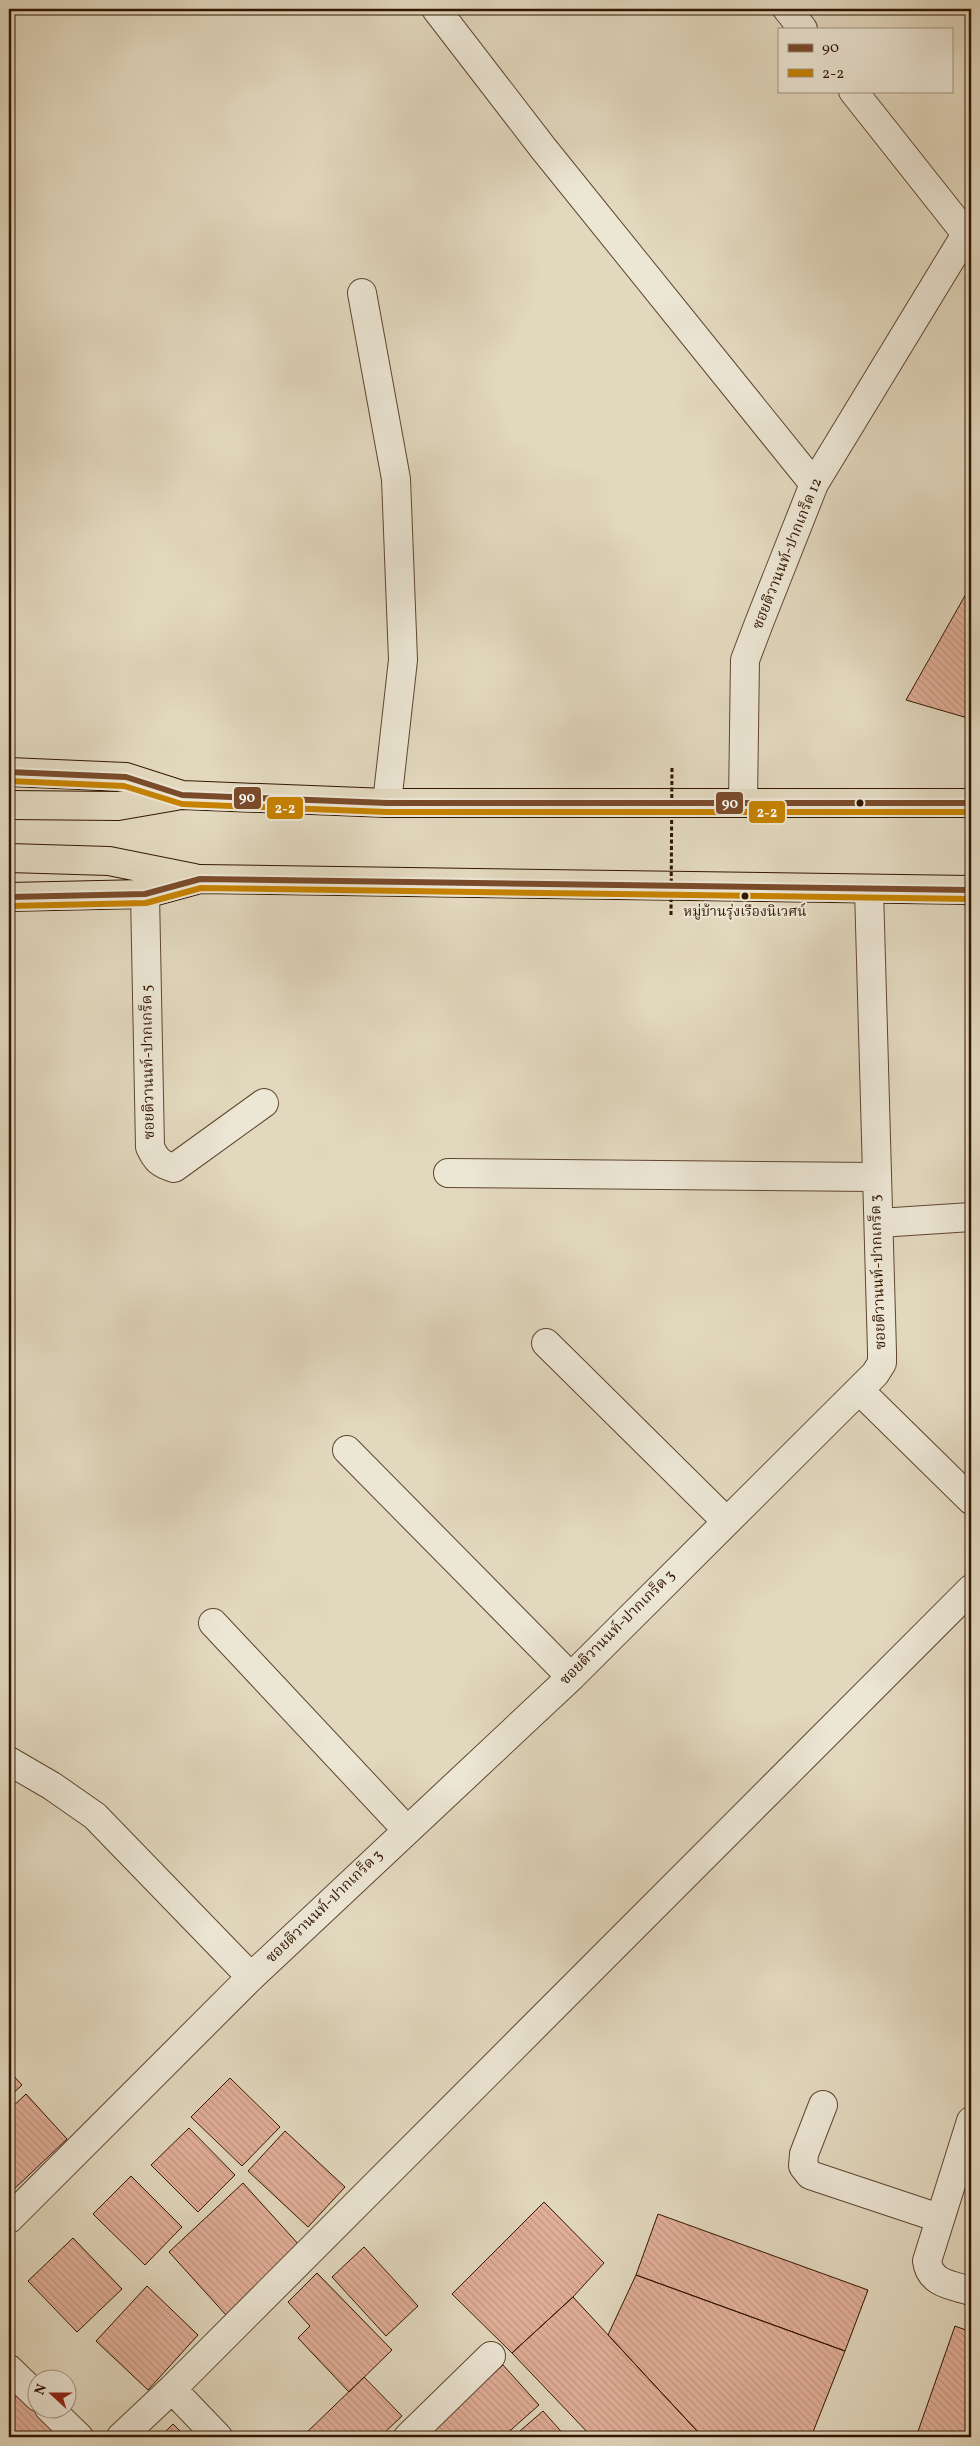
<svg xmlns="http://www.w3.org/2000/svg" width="980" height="2446" viewBox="0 0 980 2446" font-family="Vollkorn,'Noto Serif Thai',serif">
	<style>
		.building { fill: url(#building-back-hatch); stroke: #331601 }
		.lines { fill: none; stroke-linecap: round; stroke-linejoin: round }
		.minor-casing { stroke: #5f4630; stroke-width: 30 }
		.major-casing { stroke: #331601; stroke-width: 30 }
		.minor { stroke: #ece6d5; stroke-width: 28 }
		.major { stroke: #e2d8be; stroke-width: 28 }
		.path-bridge { stroke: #331601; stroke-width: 3; stroke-dasharray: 4 2.5; stroke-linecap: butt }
		.bus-1-casing { stroke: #ece6d5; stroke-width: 10 }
		.bus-2-casing { stroke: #ece6d5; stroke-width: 10 }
		.bus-1 { stroke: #7a4b2a; stroke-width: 6 }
		.bus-2 { stroke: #c68200; stroke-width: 6 }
		.bus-dot { fill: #331601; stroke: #ece6d5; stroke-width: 2 }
		.labels { text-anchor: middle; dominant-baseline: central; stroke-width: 4; stroke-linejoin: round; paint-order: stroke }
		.bus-label { font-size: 14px; fill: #331601; stroke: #ece6d5 }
		.street-label { font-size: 15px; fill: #331601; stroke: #ece6d5 }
		.line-badge { stroke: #ece6d5; stroke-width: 2 }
		.badge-label { font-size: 14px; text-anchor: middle; font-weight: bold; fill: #fff }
	</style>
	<defs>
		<pattern id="building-back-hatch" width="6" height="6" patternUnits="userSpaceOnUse" patternTransform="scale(1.25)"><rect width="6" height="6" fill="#e2af99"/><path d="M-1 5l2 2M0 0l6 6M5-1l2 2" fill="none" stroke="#c29682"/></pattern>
	</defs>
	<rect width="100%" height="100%" fill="#e2d8be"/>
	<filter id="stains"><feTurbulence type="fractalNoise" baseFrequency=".004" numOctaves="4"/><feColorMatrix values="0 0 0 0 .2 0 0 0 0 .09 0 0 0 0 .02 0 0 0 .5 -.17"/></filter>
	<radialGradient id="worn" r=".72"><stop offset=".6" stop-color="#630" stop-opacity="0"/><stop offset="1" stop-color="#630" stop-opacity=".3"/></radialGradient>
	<path class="building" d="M971,585V719L906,700Z
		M9,2071L22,2085L9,2097Z
		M230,2078L280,2127L242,2166L191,2117Z
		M26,2094L67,2139L11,2192L9,2189V2110Z
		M189,2128L235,2175L198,2212L151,2165Z
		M285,2131L345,2187L308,2227L248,2171Z
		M131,2176L182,2227L145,2265L93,2214Z
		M243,2183L300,2246L226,2315L169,2252Z
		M544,2202L604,2263L573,2297L512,2353L452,2294Z
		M658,2214L868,2290L845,2351L636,2275Z
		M73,2238L122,2289L77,2332L28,2281Z
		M364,2247L418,2306L386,2336L332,2277Z
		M317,2273L392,2350L349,2392L298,2338L310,2326L288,2302Z
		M636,2275L845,2351L811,2437H705L698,2432L608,2335Z
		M147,2286L198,2335L148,2390L96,2341Z
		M573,2297L698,2432L692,2437H592L512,2353Z
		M955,2326L971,2332V2437H916Z
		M503,2365L539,2405L503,2437H434L429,2432Z
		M364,2377L402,2416L380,2437H302Z
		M22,2390L72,2437H9V2405Z
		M543,2411L566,2437H513Z
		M173,2424L186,2437H160Z"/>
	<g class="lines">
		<defs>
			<path id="minor" d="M436,9L543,148L814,484
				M787,9L803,29
				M853,91L967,235
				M362,293L396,479L403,660L387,803
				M743,802L745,660L759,623L814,484L971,226
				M145,894L150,1147C156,1160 160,1164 174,1168L264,1103
				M448,1173L875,1177
				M879,1223L971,1217
				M546,1343L726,1521
				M860,1391L971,1500
				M347,1450L571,1677
				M213,1623L406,1829
				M9,1761L52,1786L95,1816L251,1977
				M823,2105L804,2154L803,2166L810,2175L939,2218
				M971,2121L927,2261C930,2284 952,2285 971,2291
				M9,2219L251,1977L571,1677L875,1374L882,1363V1352L869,889
				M9,2369L38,2397
				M172,2389L218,2437
				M49,2408L79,2437
				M121,2437L172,2389L971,1589
				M408,2437L491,2356"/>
			<path id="major" d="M9,772L126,777L182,795L387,803H971
				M9,805L118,806L176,796
				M9,858L109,861L194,878
				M9,897L145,894L200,879L971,890"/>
		</defs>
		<use href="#minor" class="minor-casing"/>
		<use href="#major" class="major-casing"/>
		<use href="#minor" class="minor"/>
		<use href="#major" class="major"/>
		<path class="path-bridge" d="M671,915L672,766"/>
		<defs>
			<path id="bus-1" d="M9,772L126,777L182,795L387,803H971
				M9,897L145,894L200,879L971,890"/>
			<path id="bus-2" d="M9,781L124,786L182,804L387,812H971
				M9,906L146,903L201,888L971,899"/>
		</defs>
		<use href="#bus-1" class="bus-1-casing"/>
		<use href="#bus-2" class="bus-2-casing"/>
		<use href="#bus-1" class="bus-1"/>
		<use href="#bus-2" class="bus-2"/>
	</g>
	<g class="bus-dot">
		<circle cx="860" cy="803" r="4.5"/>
		<circle cx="745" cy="896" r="4.5"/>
	</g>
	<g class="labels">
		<g class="bus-label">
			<text x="745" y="912">หมู่บ้านรุ่งเรืองนิเวศน์</text>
		</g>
		<g class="street-label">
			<text transform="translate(788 554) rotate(-68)">ซฮยติวานนท์-ปากเกร็ด 12</text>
			<text transform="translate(149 1062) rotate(-91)">ซอยติวานนท์-ปากเกร็ด 5</text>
			<text transform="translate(879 1272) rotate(-92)">ซอยติวานนท์-ปากเกร็ด 3</text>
			<text transform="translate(618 1628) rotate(-45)">ซอยติวานนท์-ปากเกร็ด 3</text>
			<text transform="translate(325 1907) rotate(-44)">ซอยติวานนท์-ปากเกร็ด 3</text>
		</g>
	</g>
	<g class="line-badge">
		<rect x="233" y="786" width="29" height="24" rx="5" fill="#7a4b2a"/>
		<rect x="715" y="791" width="29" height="24" rx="5" fill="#7a4b2a"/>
		<rect x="266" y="796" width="38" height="24" rx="5" fill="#c68200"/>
		<rect x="748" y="800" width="38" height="24" rx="5" fill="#c68200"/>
	</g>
	<g class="badge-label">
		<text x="247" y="802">90</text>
		<text x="730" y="808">90</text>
		<text x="285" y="813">2-2</text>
		<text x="767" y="817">2-2</text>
	</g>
	<rect width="980" height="2446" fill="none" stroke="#e2d8be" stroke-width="30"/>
	<rect x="10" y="10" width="960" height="2426" fill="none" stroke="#331601" stroke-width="2.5"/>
	<rect x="15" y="15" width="950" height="2416" fill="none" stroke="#331601"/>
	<rect x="778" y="28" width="175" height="65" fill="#ece6d5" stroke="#a29380"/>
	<rect x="788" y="44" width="25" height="8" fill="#7a4b2a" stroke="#a29380"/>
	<text x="822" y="52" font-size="15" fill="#331601">90</text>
	<rect x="788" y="69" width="25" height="8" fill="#c68200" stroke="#a29380"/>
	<text x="822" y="78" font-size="15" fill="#331601">2-2</text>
	<g transform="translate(52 2394) rotate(291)"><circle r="24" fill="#ece6d5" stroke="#a29380"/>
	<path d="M0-4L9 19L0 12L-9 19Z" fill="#8f2418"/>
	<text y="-8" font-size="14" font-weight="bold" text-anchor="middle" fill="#331601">N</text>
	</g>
	<rect width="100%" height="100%" filter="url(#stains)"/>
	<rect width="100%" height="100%" fill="url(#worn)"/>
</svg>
